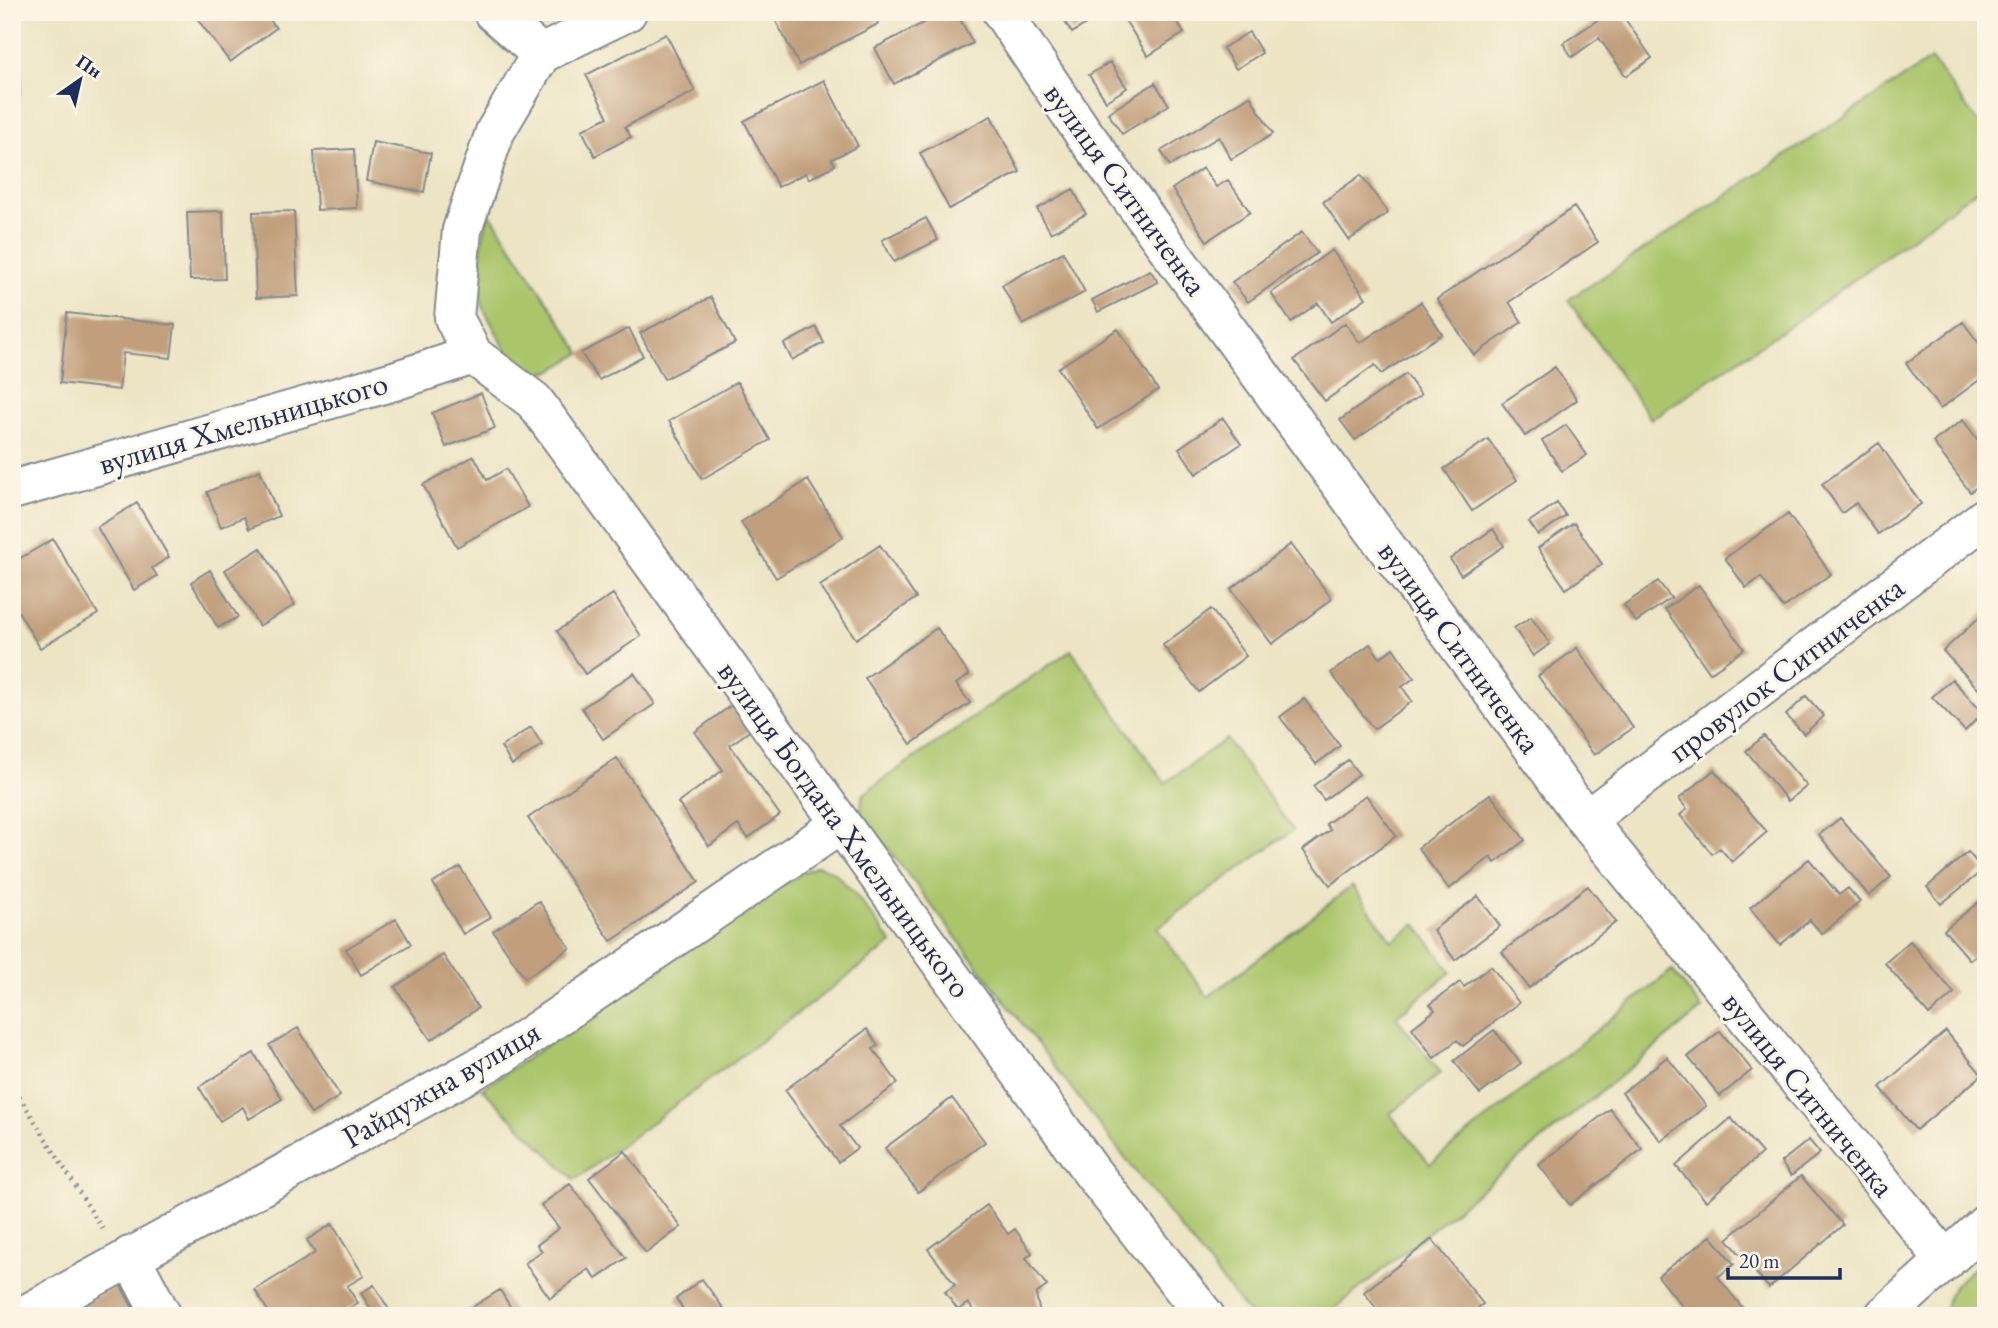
<svg xmlns="http://www.w3.org/2000/svg" width="1998" height="1328" viewBox="0 0 1998 1328" font-family="'EB Garamond',serif">
	<style>
		.green { fill: #aac56b; stroke: #627a64; stroke-width: 2 }
		.building { fill: #c19f7c }
		.lines { fill: none; stroke-linecap: round; stroke-linejoin: round }
		.minor-casing { stroke: #848a90; stroke-width: 42 }
		.path { stroke: #848a90; stroke-width: 4.5; stroke-dasharray: 2 5; stroke-linecap: butt }
		.minor { stroke: #fff; stroke-width: 38 }
		.labels { text-anchor: middle; dominant-baseline: central; stroke-width: 6; stroke-linejoin: round; paint-order: stroke }
		.street-label { font-size: 32px; fill: #1b2f5e; stroke: #fcf5e5 }
	</style>
	<rect width="100%" height="100%" fill="#fcf5e5"/>
	<filter id="ink" filterUnits="userSpaceOnUse"><feTurbulence type="fractalNoise" baseFrequency=".0143" numOctaves="2"/><feDisplacementMap in="SourceGraphic" scale="14" xChannelSelector="R" yChannelSelector="G"/><feConvolveMatrix kernelMatrix="1 2 1 2 8 2 1 2 1" color-interpolation-filters="sRGB"/></filter>
	<filter id="wash" filterUnits="userSpaceOnUse"><feTurbulence type="fractalNoise" baseFrequency=".00686" numOctaves="4" result="noise"/><feDisplacementMap in="SourceGraphic" scale="28" xChannelSelector="R" yChannelSelector="G"/><feGaussianBlur stdDeviation="1.57" result="paint"/><feColorMatrix in="noise" values="0 0 0 0 0 0 0 0 0 0 0 0 0 0 0 0 0 1.4 0 .05"/><feComposite in="paint" operator="in"/></filter>
	<g filter="url(#wash)">
		<rect width="100%" height="100%" fill="#ece4c3"/>
		<path class="green" d="M1931,59L1986,133V183L1813,310L1651,419L1568,300Z
			M489,212L581,353L551,371L538,372L522,368L510,357L482,306L479,279L481,246Z
			M1071,650L1165,783L1226,739L1293,830L1157,928L1208,997L1352,886L1392,941L1416,924L1451,972L1396,1017L1441,1073L1390,1114L1430,1164L1672,970L1702,1009L1326,1316H1250L1117,1148L861,813L862,796L875,785Z
			M818,866L834,872L855,894L892,943L575,1180L482,1089L801,873Z
			M1986,1258V1309L1979,1316H1946C1941,1289 1968,1273 1986,1258Z"/>
		<g id="blocks">
			<path class="building" d="M12,12H16L20,96H12Z
				M192,12H264L276,28L230,62Z
				M771,12H872L878,24L799,65Z
				M944,12H956L973,43L894,84L875,48Z
				M1070,12H1104L1072,33L1062,17Z
				M1123,12H1171L1184,33L1148,56L1121,14Z
				M1610,12H1620L1652,58L1626,76L1599,38L1572,57L1563,43Z
				M1249,32L1262,53L1236,69L1223,48Z
				M666,34L695,91L625,127L631,137L595,156L582,130L608,117L586,75Z
				M1110,62L1127,88L1106,101L1089,75Z
				M824,80L858,146L832,159L835,165L809,179L806,173L778,187L744,121Z
				M1155,83L1169,105L1122,134L1108,113Z
				M1250,96L1273,134L1231,159L1219,137L1170,166L1161,151Z
				M991,116L1020,172L949,209L920,153Z
				M373,142L431,153L424,192L366,181Z
				M354,149L357,208L317,210L314,151Z
				M1203,168L1216,187L1228,180L1250,212L1207,241L1172,189Z
				M1361,175L1388,213L1349,240L1323,202Z
				M1073,189L1086,214L1051,233L1037,209Z
				M1574,207L1598,242L1509,302L1522,322L1474,355L1437,299Z
				M223,211L225,279L190,280L187,212Z
				M294,211L298,296L256,298L253,212Z
				M926,218L938,240L894,262L882,240Z
				M1302,232L1317,253L1248,302L1232,282Z
				M1332,250L1366,298L1331,322L1318,303L1291,322L1271,293Z
				M1063,252L1085,292L1023,325L1002,285Z
				M1150,270L1158,282L1098,312L1092,300Z
				M711,297L735,343L664,379L640,333Z
				M1421,302L1442,334L1381,374L1375,365L1325,401L1294,360L1345,323L1360,343Z
				M67,313L175,325L171,358L123,353L119,390L60,383Z
				M1963,322L1986,353V375L1940,409L1906,363Z
				M816,327L824,343L792,360L784,344Z
				M629,328L643,356L599,380L581,353Z
				M1118,329L1158,390L1098,429L1058,368Z
				M1555,367L1577,400L1525,436L1502,403Z
				M1406,374L1421,395L1355,440L1340,420Z
				M737,382L770,440L702,479L669,421Z
				M481,393L495,428L446,447L432,413Z
				M1223,418L1241,444L1196,474L1179,448Z
				M1963,420L1986,451V480L1970,492L1933,442Z
				M1566,425L1587,455L1562,471L1542,441Z
				M1488,439L1517,480L1472,511L1444,469Z
				M1879,443L1921,504L1878,534L1856,503L1842,513L1822,484Z
				M474,456L487,480L506,469L528,507L457,547L423,485Z
				M260,470L279,516L249,529L244,517L221,527L207,492Z
				M808,480L843,537L776,578L741,522Z
				M137,503L169,557L152,568L157,576L134,590L97,527Z
				M1557,503L1566,516L1538,535L1529,522Z
				M1788,514L1831,574L1783,608L1761,577L1746,588L1725,558Z
				M1574,523L1602,564L1566,589L1538,548Z
				M1493,529L1504,546L1461,575L1450,559Z
				M53,539L98,614L40,648L12,601V563Z
				M1291,544L1332,599L1272,644L1231,589Z
				M880,545L916,598L856,639L820,586Z
				M261,548L295,605L259,626L225,570Z
				M210,570L238,617L218,628L191,582Z
				M1658,581L1671,598L1636,622L1624,605Z
				M1699,585L1744,649L1710,673L1665,609Z
				M613,594L641,636L585,674L557,631Z
				M1211,609L1246,656L1199,692L1163,645Z
				M1986,611V691L1983,694L1943,651Z
				M1531,617L1550,644L1533,656L1514,628Z
				M937,628L969,675L956,684L970,703L911,744L865,678Z
				M1370,644L1380,658L1393,648L1414,678L1402,687L1412,701L1374,729L1331,673Z
				M1577,648L1633,728L1594,755L1538,676Z
				M634,673L655,704L603,739L582,708Z
				M1952,679L1983,713L1965,731L1932,697Z
				M1806,696L1824,716L1804,734L1786,715Z
				M1304,699L1340,746L1316,764L1280,717Z
				M733,704L751,730L730,745L780,815L748,838L738,825L709,846L678,803L723,770L695,732Z
				M531,727L542,745L512,765L501,747Z
				M1764,736L1807,786L1788,801L1746,751Z
				M617,758L699,882L611,941L528,818Z
				M1348,760L1359,774L1324,800L1313,786Z
				M1714,770L1767,832L1732,862L1720,848L1712,854L1680,815L1687,809L1679,799Z
				M1490,794L1525,840L1495,863L1491,857L1449,889L1418,848Z
				M1366,795L1396,836L1330,885L1303,850L1330,830L1326,824Z
				M1840,818L1891,877L1869,896L1819,835Z
				M1968,852L1983,870L1941,904L1927,887Z
				M1809,859L1839,895L1848,888L1860,902L1822,934L1810,920L1780,945L1750,908Z
				M460,867L491,917L463,934L433,883Z
				M1588,886L1616,922L1529,988L1502,952Z
				M1478,896L1500,926L1455,960L1433,930Z
				M1986,896V947L1970,960L1944,930Z
				M539,901L570,948L525,978L493,931Z
				M396,919L411,944L361,975L346,949Z
				M1910,941L1954,993L1929,1015L1885,963Z
				M443,955L478,1008L431,1040L395,987Z
				M1491,966L1519,1003L1463,1046L1457,1040L1434,1058L1412,1028L1435,1010L1430,1004L1460,982L1464,987Z
				M298,1028L340,1096L311,1114L269,1045Z
				M867,1029L878,1046L873,1049L898,1083L840,1126L857,1148L838,1162L785,1090Z
				M1494,1030L1521,1063L1480,1094L1454,1061Z
				M1720,1031L1752,1070L1720,1096L1688,1057Z
				M1946,1031L1982,1075L1916,1130L1880,1087Z
				M254,1053L282,1099L249,1119L243,1107L220,1121L199,1087Z
				M1667,1057L1706,1106L1661,1141L1622,1093Z
				M952,1098L985,1142L918,1192L885,1148Z
				M1610,1109L1642,1149L1570,1205L1539,1165Z
				M1731,1118L1762,1153L1706,1201L1676,1166Z
				M1809,1140L1820,1153L1791,1176L1781,1162Z
				M625,1151L681,1227L646,1253L589,1178Z
				M1801,1176L1843,1225L1769,1288L1727,1239Z
				M570,1184L626,1258L596,1279L589,1269L550,1298L525,1263L542,1251L537,1245L559,1228L541,1205Z
				M987,1205L1008,1234L1015,1229L1032,1253L1026,1258L1047,1286L1036,1294L1040,1314L1038,1316H978L968,1303L958,1310L945,1292L955,1285L928,1249Z
				M332,1224L364,1276L347,1286L358,1303L336,1316H271L255,1290L315,1253L307,1240Z
				M1711,1236L1734,1264L1718,1277L1749,1316H1690L1658,1276Z
				M1432,1239L1483,1304L1467,1316H1382L1364,1292Z
				M702,1279L729,1316H688L676,1299Z
				M120,1284L136,1314L133,1316H60Z
				M374,1285L393,1316H375L361,1293Z
				M500,1290L516,1316H458Z"/>
		</g>
	</g>
	<g filter="url(#ink)">
		<use href="#blocks" fill-opacity="0" stroke="#848a90" stroke-width="2"/>
		<g class="lines">
			<defs>
				<path id="minor" d="M493,12L541,54
					M627,12L541,54L495,132L462,230L454,318L473,355L534,401L671,588L1091,1171L1205,1316
					M1002,12L1082,131L1586,820L1946,1261
					M12,490L394,381L473,355
					M1586,820L1986,517
					M130,1256L162,1316
					M23,1316L503,1054L841,824
					M1884,1316L1986,1224"/>
			</defs>
			<use href="#minor" class="minor-casing"/>
			<path class="path" d="M12,1085L103,1230"/>
			<use href="#minor" class="minor"/>
		</g>
	</g>
	<g class="labels">
		<g class="street-label">
			<text transform="translate(1126 189) rotate(54)">вулиця Ситниченка</text>
			<text transform="translate(243 423) rotate(-16)">вулиця Хмельницького</text>
			<text transform="translate(1460 647) rotate(54)">вулиця Ситниченка</text>
			<text transform="translate(1786 669) rotate(-37)">провулок Ситниченка</text>
			<text transform="translate(845 829) rotate(54)">вулиця Богдана Хмельницького</text>
			<text transform="translate(441 1084) rotate(-30)">Райдужна вулиця</text>
			<text transform="translate(1809 1094) rotate(51)">вулиця Ситниченка</text>
		</g>
	</g>
	<rect width="1998" height="1328" fill="none" stroke="#fcf5e5" stroke-width="42"/>
	<g transform="translate(80 80) rotate(34)" stroke="#fcf5e5" stroke-width="5" paint-order="stroke">
	<path d="M0-5L12 26L0 18L-12 26Z" fill="#1b2f5e"/>
	<text y="-10" font-size="19" font-weight="bold" text-anchor="middle" fill="#1b2f5e">Пн</text>
	</g>
	<path d="M1728 1268v10h112v-10" fill="none" stroke="#1b2f5e" stroke-width="3.5"/>
	<text x="1739" y="1268" font-size="21" fill="#1b2f5e" stroke="#fcf5e5" stroke-width="5" paint-order="stroke">20 m</text>
</svg>
